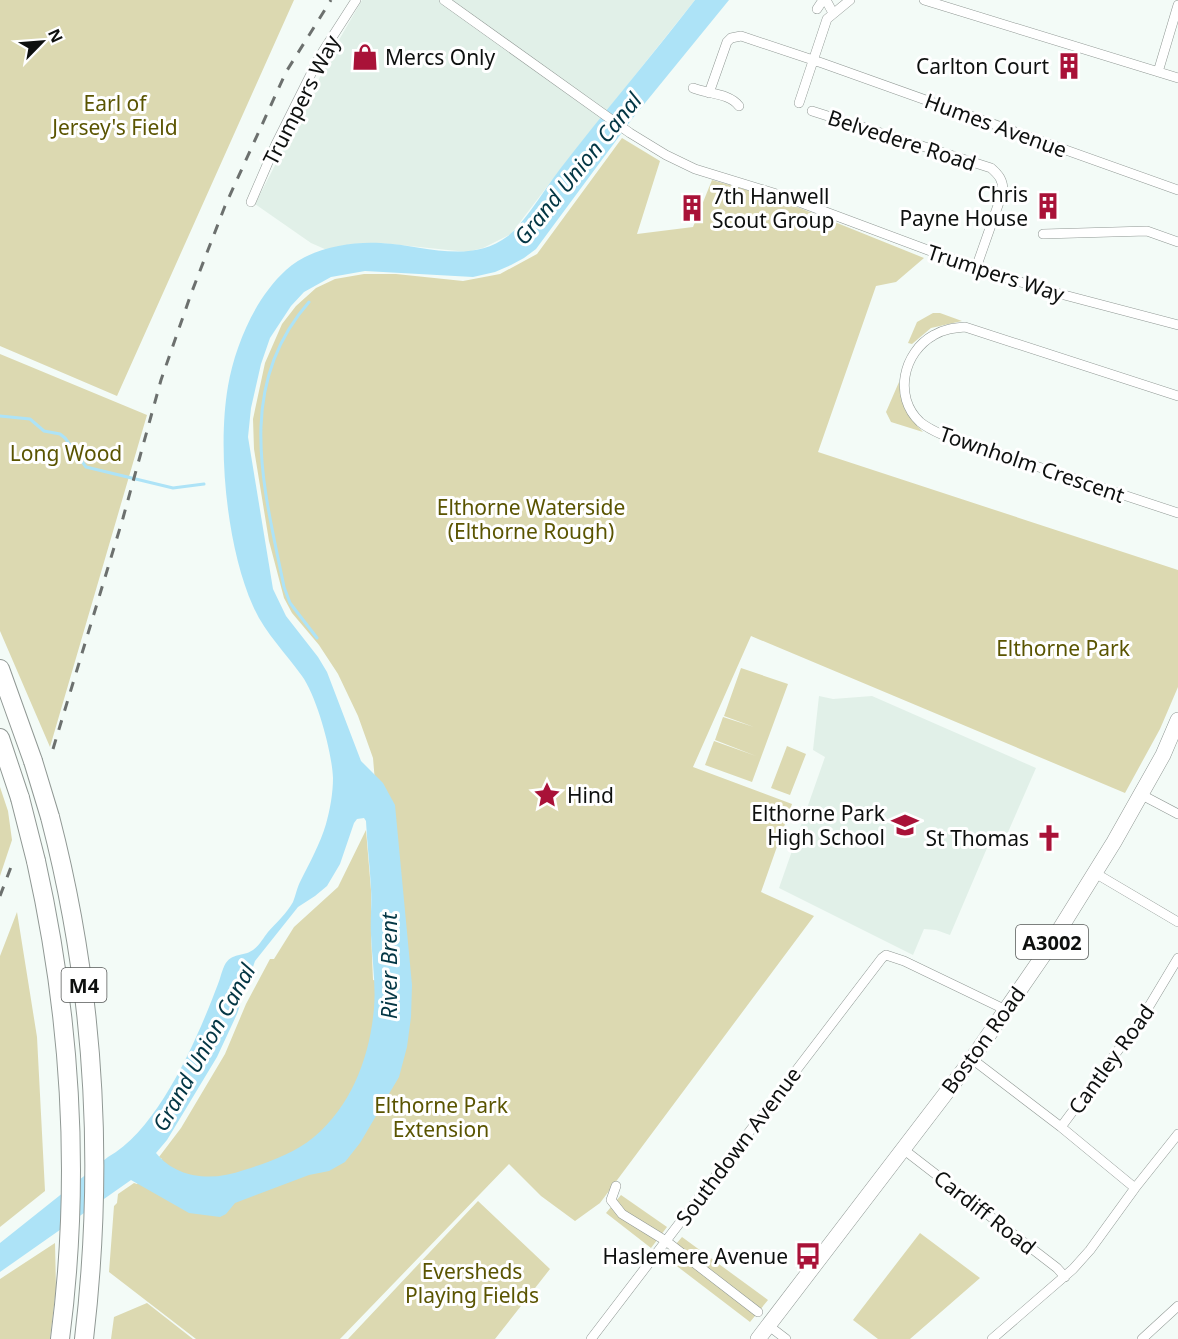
<svg xmlns="http://www.w3.org/2000/svg" width="1178" height="1339" viewBox="0 0 1178 1339" font-family="'Noto Sans',sans-serif">
	<style>
		.built { fill: #e1f0e8 }
		.green { fill: #dcd9b1 }
		.water { fill: #ade3f7; fill-rule: evenodd }
		.lines { fill: none; stroke-linecap: round; stroke-linejoin: round }
		.stream { stroke: #ade3f7; stroke-width: 3 }
		.minor-casing { stroke: #909894; stroke-width: 10 }
		.primary-casing { stroke: #909894; stroke-width: 16 }
		.motorway-casing { stroke: #909894; stroke-width: 20 }
		.minor { stroke: #fff; stroke-width: 9 }
		.primary { stroke: #fff; stroke-width: 15 }
		.motorway { stroke: #fff; stroke-width: 18 }
		.rail { stroke: #6c706e; stroke-width: 3; stroke-dasharray: 10 10; stroke-linecap: butt }
		.motorway-bridge-casing { stroke: #909894; stroke-width: 20; stroke-linecap: butt }
		.motorway-bridge { stroke: #fff; stroke-width: 18 }
		.labels { text-anchor: middle; dominant-baseline: central; stroke-width: 6; stroke-linejoin: round; paint-order: stroke }
		.shield { fill: #fff; stroke: #565857; stroke-width: 1.5 }
		.shield-label { font-size: 20px; font-weight: bold; fill: #0e100f }
		.poi-label { font-size: 21px; fill: #0e100f; stroke: #fff; text-anchor: end }
		.street-label { font-size: 21px; fill: #0e100f; stroke: #fff }
		.park-label { font-size: 21px; fill: #5a5401; stroke: #fff }
		.water-label { font-size: 22px; font-style: italic; fill: #033644; stroke: #fff }
	</style>
	<rect width="100%" height="100%" fill="#f3fbf7"/>
	<path class="built" d="M362,0H695L562,167L511,234L483,248L467,252L381,243L351,244L327,250L311,243L255,204L315,88L328,59Z
		M819,696L833,699L872,696L1036,768L1005,839L993,834L950,935L936,930L924,929L913,955L779,888L825,757L813,750Z"/>
	<path class="green" d="M0,0H294L117,396L0,346Z
		M622,138L660,161L637,234L693,227L712,180L775,198L924,258L896,282L876,286L818,452L1178,570V687L1160,729L1125,793L751,636L693,767L792,804L761,892L814,916L600,1203L575,1221L541,1196L509,1164L340,1339H196L109,1272L114,1206L117,1203L118,1194L134,1183L137,1184L162,1159L159,1157L181,1128L225,1054L246,1004L270,959H274L294,927L338,887L366,830L371,890V934L373,980L392,984L373,758L358,716L338,674L319,645L292,613L284,598L269,541L254,449L253,419L265,363L282,324L296,306L316,288L335,279L364,274H396L463,281L500,274L537,254Z
		M933,313H940L962,321L931,328L912,344L908,343L917,322Z
		M0,354L147,415L50,747L0,631Z
		M899,382C901,403 908,417 923,432L891,422L886,412Z
		M741,668L788,684L752,782L705,765L714,741L756,756L715,740L723,717L754,727L724,716Z
		M787,746L806,754L790,795L771,788Z
		M0,787L8,811L12,840L0,876Z
		M17,912L37,1037L45,1191L0,1227V956Z
		M621,1195L667,1227L651,1248L606,1213Z
		M478,1201L550,1269L495,1339H348Z
		M920,1233L980,1278L910,1339H878L853,1320Z
		M682,1237L768,1300L750,1322L665,1257Z
		M55,1243L56,1288L50,1339H0V1279Z
		M147,1303L193,1339H111L114,1317Z"/>
	<path class="water" d="M695,0H729L632,119L536,249L524,258L511,265L495,272L473,277L365,271L331,277L304,292L291,306L270,338L261,364L251,408L248,437L273,589L286,616L318,657L327,672L361,761L383,783L395,805L412,985L411,1017L407,1047L399,1077L360,1143L345,1162L329,1171L309,1175L235,1203L226,1214L220,1217L189,1213L131,1180L0,1272V1243L108,1157C159,1129 198,1037 218,984C220,979 221,974 223,969C230,951 241,958 253,950C259,946 264,937 268,932C276,923 287,913 293,902C296,895 297,887 301,880C310,862 320,844 326,824C330,810 333,793 333,778C332,752 317,697 302,676C285,652 265,633 253,606C227,548 217,449 228,386C235,346 255,298 286,270C310,248 350,241 381,243C423,245 470,265 508,236C523,225 547,186 560,169C604,112 651,57 695,0ZM364,818L366,821C367,844 370,867 371,889C372,905 370,920 371,935C372,959 376,984 374,1008C370,1056 352,1105 314,1137C295,1153 267,1163 244,1170C214,1181 178,1180 156,1153L167,1140L217,1057L237,1014L255,961L298,907L315,896L327,886L340,864L354,823L357,819Z"/>
	<g class="lines">
		<path class="stream" d="M309,302C234,387 264,488 284,587L290,603L317,638
			M0,416L30,419L44,431L60,434L65,438L86,467L173,488L204,484"/>
		<defs>
			<path id="minor" d="M444,0L630,133L666,155L695,169L783,196L976,268L1049,291L1178,325
				M826,0L833,13
				M924,0L1178,78
				M817,9L823,0
				M1158,72L1178,5
				M693,88C708,94 729,93 739,106
				M709,93L727,42L731,38L741,36L822,63L1178,190
				M799,103L827,19L850,0
				M812,111L991,168C999,175 1003,180 1003,191L976,268
				M251,202L276,144L320,56L356,0
				M1043,234L1147,231L1178,242
				M1178,396L965,327C954,328 944,329 934,335C903,352 893,397 920,422C927,428 936,432 945,436L1178,513
				M1140,794L1178,814
				M1095,873L1178,922
				M886,955L904,961L1006,1010
				M972,1059L1061,1127L1135,1188
				M1061,1127L1142,1018L1178,958
				M903,1149L1057,1268L1065,1277
				M616,1186L611,1200L622,1214L666,1241L758,1312
				M769,1326L786,1339
				M591,1339L882,958L886,955
				M992,1339L1073,1269L1090,1250L1135,1188L1178,1134
				M1142,1339L1178,1306"/>
			<path id="primary" d="M758,1339L972,1059L1045,953L1114,842L1163,755L1178,720"/>
			<path id="motorway" d="M0,669L33,761
				M0,738L20,798
				M50,817C95,990 105,1161 84,1339
				M36,861C71,1018 81,1179 60,1339"/>
		</defs>
		<use href="#minor" class="minor-casing"/>
		<use href="#primary" class="primary-casing"/>
		<use href="#motorway" class="motorway-casing"/>
		<use href="#minor" class="minor"/>
		<use href="#primary" class="primary"/>
		<use href="#motorway" class="motorway"/>
		<path class="rail" d="M53,749L123,518L161,380L191,294L225,206L286,72L331,0
			M0,896L14,859"/>
		<defs>
			<path id="motorway-bridge" d="M33,761L50,817
				M20,798L36,861"/>
		</defs>
		<use href="#motorway-bridge" class="motorway-bridge-casing"/>
		<use href="#motorway-bridge" class="motorway-bridge"/>
	</g>
	<defs>
		<symbol id="shop-bare" viewBox="-9 -9 18 18"><path d="M-5-2.5h2.3a2.7 3.5 0 0 1 5.4 0H5L5.5 6h-11ZM-1.5-2.5h3a1.5 2.3 0 0 0-3 0Z" fill="#a91238" stroke="#fff" stroke-width="2.5" paint-order="stroke"/></symbol>
		<symbol id="building-bare" viewBox="-9 -9 18 18"><path d="M-4-6H4V6H1V3H-1V6H-4ZM-2.5-4.3h1.7v1.8h-1.7ZM.8-4.3h1.7v1.8H.8ZM-2.5-1h1.7V.8h-1.7ZM.8-1h1.7V.8H.8Z" fill="#a91238" stroke="#fff" stroke-width="2.5" paint-order="stroke"/></symbol>
		<symbol id="sight-bare" viewBox="-9 -9 18 18"><path d="M0-6L1.8-2.2L6-1.7L2.9 1.2L3.7 5.4L0 3.3L-3.7 5.4L-2.9 1.2L-6-1.7L-1.8-2.2Z" fill="#a91238" stroke="#fff" stroke-width="2.5" paint-order="stroke"/></symbol>
		<symbol id="school-bare" viewBox="-9 -9 18 18"><path d="M0-5L7-2L0 1L-7-2ZM-4 1L0 2.5L4 1V4Q0 6-4 4Z" fill="#a91238" stroke="#fff" stroke-width="2.5" paint-order="stroke"/></symbol>
		<symbol id="church-bare" viewBox="-9 -9 18 18"><path d="M-1.2-6h2.4v3.5h3.3v2.4h-3.3V6h-2.4V-.1h-3.3v-2.4h3.3Z" fill="#a91238" stroke="#fff" stroke-width="2.5" paint-order="stroke"/></symbol>
		<symbol id="bus-bare" viewBox="-9 -9 18 18"><path d="M-5-6H5V4H4V6H2V4H-2V6H-4V4H-5ZM-3.5-4V0h7V-4ZM-3.5 1.2v1.5H-2V1.2ZM2 1.2v1.5H3.5V1.2Z" fill="#a91238" stroke="#fff" stroke-width="2.5" paint-order="stroke"/></symbol>
	</defs>
	<g fill-rule="evenodd">
		<use href="#shop-bare" x="346" y="38" width="38" height="38"/>
		<use href="#building-bare" x="1050" y="47" width="38" height="38"/>
		<use href="#building-bare" x="1029" y="187" width="38" height="38"/>
		<use href="#building-bare" x="673" y="189" width="38" height="38"/>
		<use href="#sight-bare" x="528" y="776" width="38" height="38"/>
		<use href="#school-bare" x="886" y="806" width="38" height="38"/>
		<use href="#church-bare" x="1030" y="819" width="38" height="38"/>
		<use href="#bus-bare" x="789" y="1237" width="38" height="38"/>
	</g>
	<g class="labels">
		<g class="shield">
			<rect x="1016" y="925" width="72" height="34" rx="4.5"/>
			<rect x="61.5" y="968" width="45" height="34" rx="4.5"/>
		</g>
		<g class="shield-label">
			<text x="1052" y="942">A3002</text>
			<text x="84" y="985">M4</text>
		</g>
		<g class="poi-label">
			<text x="385" y="57" text-anchor="start">Mercs Only</text>
			<text x="1049" y="66">Carlton Court</text>
			<text x="1028" y="194">Chris<tspan x="1028" dy="24">Payne House</tspan></text>
			<text x="712" y="196" text-anchor="start">7th Hanwell<tspan x="712" dy="24">Scout Group</tspan></text>
			<text x="567" y="795" text-anchor="start">Hind</text>
			<text x="885" y="813">Elthorne Park<tspan x="885" dy="24">High School</tspan></text>
			<text x="1029" y="838">St Thomas</text>
			<text x="788" y="1256">Haslemere Avenue</text>
		</g>
		<g class="street-label">
			<text transform="translate(301 100) rotate(-63)">Trumpers Way</text>
			<text transform="translate(996 125) rotate(20)">Humes Avenue</text>
			<text transform="translate(902 140) rotate(18)">Belvedere Road</text>
			<text transform="translate(996 273) rotate(18)">Trumpers Way</text>
			<text transform="translate(1032 464) rotate(19)">Townholm Crescent</text>
			<text transform="translate(983 1040) rotate(-54)">Boston Road</text>
			<text transform="translate(1111 1059) rotate(-54)">Cantley Road</text>
			<text transform="translate(738 1146) rotate(-53)">Southdown Avenue</text>
			<text transform="translate(985 1212) rotate(38)">Cardiff Road</text>
		</g>
		<g class="park-label">
			<text x="115" y="103">Earl of<tspan x="115" dy="24">Jersey's Field</tspan></text>
			<text x="66" y="453">Long Wood</text>
			<text x="531" y="507">Elthorne Waterside<tspan x="531" dy="24">(Elthorne Rough)</tspan></text>
			<text x="1063" y="648">Elthorne Park</text>
			<text x="441" y="1105">Elthorne Park<tspan x="441" dy="24">Extension</tspan></text>
			<text x="472" y="1271">Eversheds<tspan x="472" dy="24">Playing Fields</tspan></text>
		</g>
		<g class="water-label">
			<text transform="translate(577 168) rotate(-51)">Grand Union Canal</text>
			<text transform="translate(388 966) rotate(-90)">River Brent</text>
			<text transform="translate(203 1047) rotate(-61)">Grand Union Canal</text>
		</g>
	</g>
	<g transform="translate(42 42) rotate(65)" stroke="#ffffff" stroke-width="4.5" paint-order="stroke">
	<path d="M0-4.5L10 22L0 15L-10 22Z" fill="#0e100f"/>
	<text y="-9" font-size="16" font-weight="bold" text-anchor="middle" fill="#0e100f">N</text>
	</g>
</svg>
